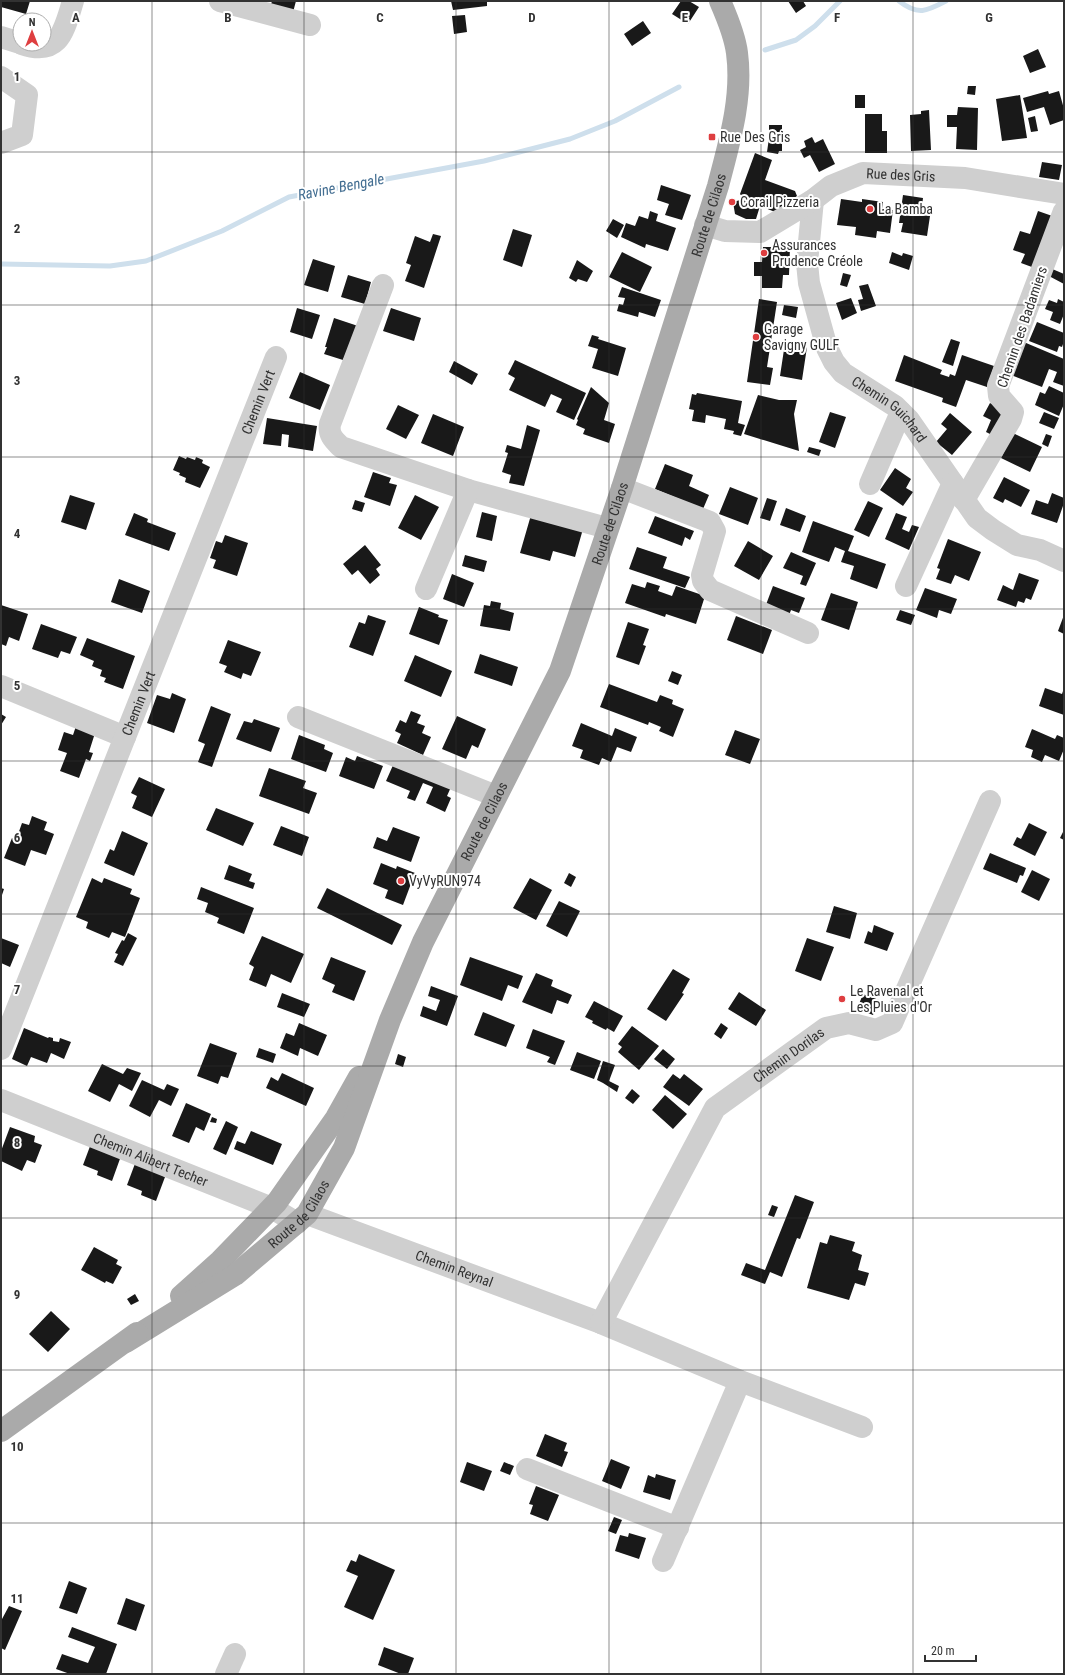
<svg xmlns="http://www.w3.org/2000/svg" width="1065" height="1675" viewBox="0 0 1065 1675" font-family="'Roboto Condensed',sans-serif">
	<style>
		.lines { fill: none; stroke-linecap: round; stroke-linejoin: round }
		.stream { stroke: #cedfec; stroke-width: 5 }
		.building { fill: #191919 }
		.minor { stroke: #cfcfcf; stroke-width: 22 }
		.major { stroke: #aaa; stroke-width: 22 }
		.grid { fill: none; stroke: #323232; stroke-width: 1; stroke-opacity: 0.55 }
		.poi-dot { fill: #de3e40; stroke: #fff; stroke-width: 1.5 }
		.labels { text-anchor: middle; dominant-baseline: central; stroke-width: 4; stroke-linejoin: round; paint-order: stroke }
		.poi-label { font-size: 14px; fill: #323232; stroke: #fff; text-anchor: start }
		.street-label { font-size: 14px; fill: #323232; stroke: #fff }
		.water-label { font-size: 15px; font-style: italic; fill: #426d91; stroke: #fff }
		.grid-label { font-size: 13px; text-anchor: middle; font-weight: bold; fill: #323232; stroke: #fff; stroke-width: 4; stroke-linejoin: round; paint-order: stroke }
	</style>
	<rect width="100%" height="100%" fill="#fff"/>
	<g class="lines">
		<path class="stream" d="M899,1C918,16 927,11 946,1
			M765,50L796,40L815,26L840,1
			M1,264L110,266L146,261L222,231L289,197L484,161L570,139L615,121L679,87"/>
	</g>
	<path class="building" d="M1,1H30L26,14L1,7Z
		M272,1H296L292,16L270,8Z
		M451,1H487V6L453,10Z
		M681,1H689L699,7L688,24L672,14Z
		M788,1H803L806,6L796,13Z
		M465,15L467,32L454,34L452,16Z
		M643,21L651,33L632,46L624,34Z
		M1038,49L1046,67L1030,73L1023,56Z
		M968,86H976L975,95L967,94Z
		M1048,91L1049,94L1059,91L1064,109V120L1050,125L1044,107L1027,112L1023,98Z
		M855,95H865V108H855Z
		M1020,95L1027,138L1002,141L996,99Z
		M958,107L978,108L977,150L956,149L957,127H947V115H957Z
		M929,110L931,150L911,151L910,115L921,114V111Z
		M865,114H882V131H887V153H865Z
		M1035,116L1038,131L1031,132L1028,118Z
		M769,125H782V151H779L778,154L767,152L769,138Z
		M812,137L815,143L823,139L835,164L819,172L810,155L804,158L800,150L806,147L804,141Z
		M755,153L772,160L765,180L795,191L797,196L775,212L760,206L756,219H746L735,214L733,202L744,199L740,194Z
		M1042,162L1062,165L1059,180L1039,177Z
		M661,185L691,195L682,220L665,215L669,204L657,200Z
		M903,195L923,198L921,215L930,216L927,236L901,232L903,223H899Z
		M841,199L862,202V199L883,202L882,209L893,210L890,233L877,231L876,238L855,235L856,227L837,225Z
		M650,211L658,214L656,221L676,228L668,251L646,244L645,248L621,237L626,223L635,226L639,216L648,219Z
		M1038,211L1058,218L1040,270L1021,263L1025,254L1013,250L1020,231L1030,234Z
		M613,219L624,225L617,238L606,231Z
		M513,229L532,235L522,267L503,260Z
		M433,234L441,236L424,288L405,281L411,265L406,263L415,236L430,242Z
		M763,247H790L789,275H783L782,288H762V276H754V262H762Z
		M622,252L652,267L640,292L609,277Z
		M892,252L902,256L903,253L913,256L909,270L889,263Z
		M313,259L335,266L328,292L304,285Z
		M577,260L593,271L587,282L578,279L576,282L569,278Z
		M1050,268L1064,274V284L1047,275Z
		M843,273L851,275L847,287L840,285Z
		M348,275L371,282L365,304L341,297Z
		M868,284L876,306L861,311L858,300L863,299L859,286Z
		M622,287L661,300L655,317L639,312L638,317L617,311L619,304L623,305L625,298L618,297Z
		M851,298L857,313L842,320L836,303Z
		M759,299L777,302L767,367L773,368L770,385L747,382Z
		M1058,299L1064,302V314L1060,324L1050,320L1053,312L1045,309L1049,300L1057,303Z
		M784,305L798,307L796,318L782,315Z
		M297,308L320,315L312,339L290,332Z
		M391,308L421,318L414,341L383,331Z
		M334,318L358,326L343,360L324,354L327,347H325Z
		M1037,322L1064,333V341L1062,347L1059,346L1057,352L1029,341Z
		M592,335L599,337L598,339L626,348L618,376L592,368L598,349L588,346Z
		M951,339L960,342L953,366L942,362Z
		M1019,340L1064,359V386L1053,382L1057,372L1049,369L1042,387L1006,373Z
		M785,343L807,347L802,380L780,376Z
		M904,355L942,370L940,374L949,377L950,374L955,376L962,355L994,366L987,387L966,380L956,407L942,402L943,398L895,381Z
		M515,360L586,393L574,420L556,412L562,399L551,394L545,407L509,390L515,378L508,374Z
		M454,361L478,374L472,385L449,372Z
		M300,372L330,385L320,410L289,398Z
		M1049,386L1064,393V404L1059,416L1035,405L1040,392L1045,394Z
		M591,387L609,403L604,420L615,424L609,443L583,434L585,429L576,425L578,420L577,419Z
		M697,393L742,401L738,423L745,425L741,436L733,434L734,431L724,429L726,419L706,415L705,423L692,421L694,410L689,409L692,394L696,395Z
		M758,395L779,400H797L794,414L799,451L744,434Z
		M990,403L1007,411L994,436L986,432L991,420L983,416Z
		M398,405L419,415L406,439L386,429Z
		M830,412L846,417L835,448L819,442Z
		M1044,412L1059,418L1054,429L1039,423Z
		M950,413L972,432L952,455L936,442L947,429L941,424Z
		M433,414L464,427L453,456L421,443Z
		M267,418L317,426L313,451L288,447L289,435L282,434L281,446L263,444Z
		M527,425L540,430L524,486L509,483L511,475L502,472L508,453L505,452L507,445L521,449Z
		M1013,433L1042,447L1030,472L1001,458Z
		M1046,434L1052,436L1048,447L1042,444Z
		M809,447L821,450L819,456L807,452Z
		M179,456L186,459L187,457L195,460L196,457L203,460L202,463L210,467L200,488L185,482L186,478L179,475L180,473L173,470Z
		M665,464L693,475L689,486L709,495L703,509L655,489Z
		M895,468L911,479L906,488L913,492L903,506L880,490Z
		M373,472L391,478L389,483L397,485L390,506L364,497Z
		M1004,477L1030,490L1021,507L1005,499L1003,503L993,498Z
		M730,487L758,498L748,525L719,514Z
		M1052,493L1064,498V503L1057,523L1031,514L1036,500L1048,504Z
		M70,495L95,503L86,530L61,522Z
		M415,495L439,507L421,540L398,528Z
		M767,498L777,501L770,521L760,518Z
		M355,500L365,503L362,512L352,509Z
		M868,501L883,508L869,537L854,530Z
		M786,508L806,516L800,532L780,525Z
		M482,512L497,516L492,541L476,537Z
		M134,513L148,519L147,522L176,533L169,551L125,535Z
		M896,513L907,517L902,529L909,532L912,525L919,527L909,550L885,539Z
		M531,515L583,529L575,557L553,551L550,561L520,553Z
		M655,516L694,531L690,540L685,537L682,546L648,533Z
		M813,521L854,536L848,551L886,564L877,589L850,579L854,566L841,562L845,551L835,547L829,562L802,552Z
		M225,535L248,543L237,576L213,568L216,560L210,558L216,541L222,543Z
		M948,539L981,552L969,581L955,575L951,584L936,579L940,569L937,568Z
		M748,541L773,556L759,580L734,566Z
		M365,545L381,565L376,569L380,575L370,584L358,570L352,575L343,564Z
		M637,547L667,557L663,568L690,577L685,588L629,569Z
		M791,552L816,563L806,586L800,584L803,576L783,568Z
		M465,555L487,561L484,572L462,566Z
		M1019,573L1039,580L1031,600L1026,598L1024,603L1018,601L1016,607L997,600L1003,585L1013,590Z
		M452,574L474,583L464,607L443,599Z
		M119,579L150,591L142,613L111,602Z
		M647,582L660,586L658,591L672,596L676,586L705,596L696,624L666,614L665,617L625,603L632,584L645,588Z
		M773,586L805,598L799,613L791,610L788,618L764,610Z
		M925,588L957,599L951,614L939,610L937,618L916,610Z
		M831,593L858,602L849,630L821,620Z
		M491,601L501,603L500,609L514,613L510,631L480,626L484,605L490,606Z
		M1,605L28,614L19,641L9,637L6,646L1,644Z
		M419,607L439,615L438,617L448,620L439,645L409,634Z
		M900,610L915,615L911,625L896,620Z
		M368,615L386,621L373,656L349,647L359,622L365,624Z
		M1064,615V634L1058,631Z
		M736,616L772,630L763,654L727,640Z
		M628,622L649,629L643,645L646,646L639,665L616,657Z
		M41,624L77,637L70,654L61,651L58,658L32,649Z
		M87,638L135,656L123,689L104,682L106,678L100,676L102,670L92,666L94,661L80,655Z
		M228,640L261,652L251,676L243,673L241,679L224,672L227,666L219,663Z
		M480,654L518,667L512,686L474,673Z
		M415,655L452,671L441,697L404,681Z
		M672,671L682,675L678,685L668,681Z
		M609,684L657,702L660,695L673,700L672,704L684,709L673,737L659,731L661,727L649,722L648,725L600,707Z
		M1045,688L1062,694L1064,688V715L1039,706Z
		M172,693L186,699L174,733L147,723L157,695L170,699Z
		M211,706L231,714L212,767L198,762L205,744L198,741Z
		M411,711L421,715L417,723L425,726L422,733L431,737L423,755L397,743L401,734L395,731L400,720L406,723Z
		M1,714L6,717L1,725Z
		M457,716L486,729L478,748L472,745L466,759L442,749Z
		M254,719L280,728L271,752L236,739L244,721L252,723Z
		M581,723L612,736L615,728L637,737L631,752L617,747L611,762L602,758L599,765L580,758L583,750L572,746Z
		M76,726L95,733L89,752L93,753L90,761L86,759L79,778L60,771L67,753L58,750L64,732L73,735Z
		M1032,729L1055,739L1057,735L1064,738V749L1059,761L1045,755L1042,762L1031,757L1033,750L1025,747Z
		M735,730L760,739L750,764L725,755Z
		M299,735L325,745L324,749L333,753L326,772L291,759Z
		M357,756L383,766L374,789L339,776L346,757L355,761Z
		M394,763L451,787L447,796L451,798L445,812L426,803L433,787L423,783L415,801L407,798L410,791L386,781Z
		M269,768L306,781L303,788L317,793L309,814L259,796Z
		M139,777L165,789L152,817L132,808L137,796L131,793Z
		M216,808L254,823L243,846L206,830Z
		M32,816L47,822L44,830L54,834L46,855L31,850L25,866L4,858L12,838L16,840L22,823L29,825Z
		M1029,823L1047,832L1035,856L1013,845L1017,837L1021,839Z
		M281,826L309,837L302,856L273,845Z
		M393,827L420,837L411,862L373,848L377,837L387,841Z
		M1064,830V840L1060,838Z
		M122,831L148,843L134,876L104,863L110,849L114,851Z
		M990,853L1026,868L1023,876L1020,875L1017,883L983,869Z
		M381,863L396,869L397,866L415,873L403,905L385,898L388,890L373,884Z
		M229,865L252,874L249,881L255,883L253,889L224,879Z
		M1032,870L1050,879L1039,901L1021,892Z
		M569,873L576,877L571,887L564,883Z
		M92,878L102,883L104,878L132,889L130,894L140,898L125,937L112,932L109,938L88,929L86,928L88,922L76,917Z
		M530,878L552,890L536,920L513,908Z
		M201,887L254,908L244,934L217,923L219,918L205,912L208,903L197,899Z
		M1,888L4,889L1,898Z
		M327,888L402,925L392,945L317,908Z
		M559,901L580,911L567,937L546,926Z
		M834,906L857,913L850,939L826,932Z
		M874,925L894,933L887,951L864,943L868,931L872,933Z
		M128,933L137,938L123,966L114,962L118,954L115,953L122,940L124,941Z
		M262,936L304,954L291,983L271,974L266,987L249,980L254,967L249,964Z
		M1,938L19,945L10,967L1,963Z
		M807,938L834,947L821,981L795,971Z
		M331,957L366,971L354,1001L332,992L335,985L322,979Z
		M470,957L523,976L518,989L508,985L502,1001L460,985Z
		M673,969L690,979L682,993L684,994L666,1021L647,1009Z
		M536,973L553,980L551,986L572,995L568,1004L557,1000L552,1014L522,1002Z
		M431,986L458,996L447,1026L420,1016L423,1006L436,1011L440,1000L428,996Z
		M739,992L766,1010L756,1026L728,1009Z
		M282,993L310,1004L304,1017L277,1007Z
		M863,994L879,1000L873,1015L857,1009Z
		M594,1001L623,1016L614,1032L607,1028L606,1030L592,1023L593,1021L585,1017Z
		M483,1012L515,1025L506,1047L474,1035Z
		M299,1023L327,1035L318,1056L300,1048L298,1056L280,1048L286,1033L294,1036Z
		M721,1023L728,1028L721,1039L714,1034Z
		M632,1026L659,1046L639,1070L618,1052L622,1047L618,1044Z
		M24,1028L48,1038L49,1037L53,1038V1041L59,1042L60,1038L71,1042L64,1059L51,1053L47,1063L31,1057L27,1066L12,1059Z
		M533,1029L565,1041L555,1065L547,1062L550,1057L526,1048Z
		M210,1043L237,1053L228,1078L221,1076L218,1084L197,1076Z
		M259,1048L276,1054L273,1063L256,1057Z
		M663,1049L675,1059L667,1069L654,1059Z
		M577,1052L601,1061L594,1079L570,1070Z
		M398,1054L406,1057L403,1067L395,1064Z
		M603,1061L615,1065L609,1081L619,1086L617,1092L603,1083L597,1080Z
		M102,1064L123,1074L127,1068L141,1073L132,1091L119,1084L110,1102L88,1091Z
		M282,1073L314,1088L306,1106L266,1088L271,1077L278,1081Z
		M673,1074L680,1079L684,1074L703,1089L689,1106L663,1087Z
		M142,1080L164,1090L167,1084L179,1089L171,1106L159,1100L150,1117L129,1106Z
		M632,1089L640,1096L633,1104L625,1098Z
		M665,1095L687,1114L673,1129L652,1110Z
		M186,1103L211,1114L204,1131L196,1127L189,1143L172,1136Z
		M212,1117L217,1119L216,1123L210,1122Z
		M226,1121L238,1127L226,1155L213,1149Z
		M10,1127L35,1136L34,1142L42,1145L35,1163L27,1160L22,1171L1,1161V1151Z
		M251,1131L282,1144L273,1165L234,1149L237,1141L245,1144Z
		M92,1141L121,1156L112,1181L97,1175L98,1171L83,1165Z
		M136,1161L165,1177L156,1201L141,1195L142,1191L127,1185Z
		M795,1195L814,1202L800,1239L797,1238L782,1277L770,1272L765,1284L741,1275L746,1263L765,1270Z
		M772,1205L778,1207L774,1217L768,1215Z
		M830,1235L855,1242L852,1251L862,1255L858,1270L869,1273L865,1286L855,1283L849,1300L807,1288L820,1242L827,1244Z
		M94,1247L118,1260L116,1264L122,1267L113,1284L106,1281L105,1283L81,1270Z
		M135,1294L139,1301L131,1305L127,1299Z
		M51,1311L70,1329L48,1352L29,1334Z
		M545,1434L567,1443L564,1451L568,1452L562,1467L536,1456Z
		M611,1459L630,1467L621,1489L602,1481Z
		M467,1462L492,1471L484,1491L460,1482Z
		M504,1462L514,1466L510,1475L500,1471Z
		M656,1474L676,1480L670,1500L643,1492L648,1475L655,1478Z
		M536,1486L559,1495L548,1521L530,1514L533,1505L529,1504Z
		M614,1517L622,1520L616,1534L608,1531Z
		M629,1533L646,1538L639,1559L615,1551L620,1535L628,1537Z
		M359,1554L395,1570L373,1620L344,1607L358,1576L346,1571L351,1560L356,1562Z
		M69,1581L87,1588L77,1614L59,1608Z
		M126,1598L145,1605L136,1631L117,1624Z
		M9,1606L22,1611L5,1650L1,1648V1618L2,1619Z
		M72,1627L117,1644L106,1674H70L56,1669L62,1654L88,1663L95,1647L68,1637Z
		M384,1647L414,1658L408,1674H401L378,1665Z"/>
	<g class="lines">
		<g class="minor">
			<path d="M220,1L310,25"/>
			<path d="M1,37L20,43"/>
			<path d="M22,44C60,57 64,30 73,1"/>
			<path d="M1,77L27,95L22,135L1,143"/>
			<path id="s1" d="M813,200L807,263L809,283L827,348L834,362L843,373L895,406L909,420L977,518L993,530L1017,545L1040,550L1064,561"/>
			<path id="s2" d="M705,225L725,231L760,232L813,200L831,186L863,173L965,178L1064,194"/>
			<path d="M383,285L330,424C328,435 334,440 341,447L468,490L607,528"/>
			<path d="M870,484L901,412"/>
			<path d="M622,488L710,522L715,531L702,575L703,581L710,590L808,633"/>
			<path d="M964,500L1011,419L1013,412L999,396L998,386L1064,211"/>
			<path d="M906,586L953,483"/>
			<path d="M426,589L468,490"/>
			<path d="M1,686L125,737"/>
			<path d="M298,717L496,796"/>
			<path id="s3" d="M1,1049L276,357"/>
			<path id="s4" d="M1,1100L272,1208L297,1223"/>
			<path id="s5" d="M307,1214L601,1323L740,1381L862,1427"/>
			<path id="s6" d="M601,1323L715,1108L826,1028L849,1023L876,1030L892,1023L990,801"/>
			<path d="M527,1469L678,1528"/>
			<path d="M663,1561L740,1381"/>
			<path d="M226,1674L235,1654"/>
		</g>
		<g class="major">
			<path d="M181,1296L220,1261L277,1202L336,1118L359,1077"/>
			<path id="s7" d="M126,1342L235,1275L307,1214L344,1148L390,1020L423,942L560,671L622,488L718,186C729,143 743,98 737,53C735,36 727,17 720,1"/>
			<path d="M1,1431L137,1333"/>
		</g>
	</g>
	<path class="grid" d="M152,1V1674M304,1V1674M456,1V1674M609,1V1674M761,1V1674M913,1V1674M1,152H1064M1,305H1064M1,457H1064M1,609H1064M1,761H1064M1,914H1064M1,1066H1064M1,1218H1064M1,1370H1064M1,1523H1064"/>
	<g class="poi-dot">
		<rect x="708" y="133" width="8" height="8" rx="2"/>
		<circle cx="732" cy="202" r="4"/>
		<circle cx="870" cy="209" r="4"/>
		<circle cx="764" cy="253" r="4"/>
		<circle cx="756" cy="337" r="4"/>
		<circle cx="401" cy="881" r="4"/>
		<circle cx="842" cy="999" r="4"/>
	</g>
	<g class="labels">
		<g class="poi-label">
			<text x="720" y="137">Rue Des Gris</text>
			<text x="740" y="202">Corail Pizzeria</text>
			<text x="878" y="209">La Bamba</text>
			<text x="772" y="245">Assurances<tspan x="772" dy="16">Prudence Créole</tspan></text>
			<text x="764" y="329">Garage<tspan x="764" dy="16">Savigny GULF</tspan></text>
			<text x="409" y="881">VyVyRUN974</text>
			<text x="850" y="991">Le Ravenal et<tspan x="850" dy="16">Les Pluies d'Or</tspan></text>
		</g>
		<g class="street-label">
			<text stroke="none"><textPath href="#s2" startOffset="213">Rue des Gris</textPath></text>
			<text stroke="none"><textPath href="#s7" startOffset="1302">Route de Cilaos</textPath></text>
			<text transform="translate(1022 327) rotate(-71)">Chemin des Badamiers</text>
			<text stroke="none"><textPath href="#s3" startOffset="696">Chemin Vert</textPath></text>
			<text stroke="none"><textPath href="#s1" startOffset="240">Chemin Guichard</textPath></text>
			<text stroke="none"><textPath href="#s7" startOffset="978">Route de Cilaos</textPath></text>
			<text stroke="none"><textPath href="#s3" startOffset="372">Chemin Vert</textPath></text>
			<text stroke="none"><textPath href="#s7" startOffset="654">Route de Cilaos</textPath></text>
			<text stroke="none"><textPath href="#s6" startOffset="334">Chemin Dorilas</textPath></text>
			<text stroke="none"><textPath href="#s4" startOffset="161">Chemin Alibert Techer</textPath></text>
			<text stroke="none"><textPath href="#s7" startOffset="217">Route de Cilaos</textPath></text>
			<text stroke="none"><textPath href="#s5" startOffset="157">Chemin Reynal</textPath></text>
		</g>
		<g class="water-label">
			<text transform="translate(341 187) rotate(-11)">Ravine Bengale</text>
		</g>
	</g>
	<g class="grid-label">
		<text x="76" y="22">A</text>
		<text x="228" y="22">B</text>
		<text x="380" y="22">C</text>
		<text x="532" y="22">D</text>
		<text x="685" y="22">E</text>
		<text x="837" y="22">F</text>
		<text x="989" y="22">G</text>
		<text x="17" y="81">1</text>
		<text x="17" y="233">2</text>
		<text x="17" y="385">3</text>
		<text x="17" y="538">4</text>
		<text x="17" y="690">5</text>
		<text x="17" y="842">6</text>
		<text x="17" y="994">7</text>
		<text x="17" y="1147">8</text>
		<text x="17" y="1299">9</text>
		<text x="17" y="1451">10</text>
		<text x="17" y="1603">11</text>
	</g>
	<rect width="1065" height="1675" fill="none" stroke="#323232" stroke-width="4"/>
	<g transform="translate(32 32)"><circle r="19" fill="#ffffff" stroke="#adadad"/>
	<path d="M0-3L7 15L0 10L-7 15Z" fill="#de3e40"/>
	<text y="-6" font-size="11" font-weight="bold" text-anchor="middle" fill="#323232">N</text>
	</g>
	<path d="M925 1655v6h51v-6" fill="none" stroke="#323232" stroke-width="2"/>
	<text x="931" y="1655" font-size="12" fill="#323232" stroke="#ffffff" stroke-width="3" paint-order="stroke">20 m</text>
</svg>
